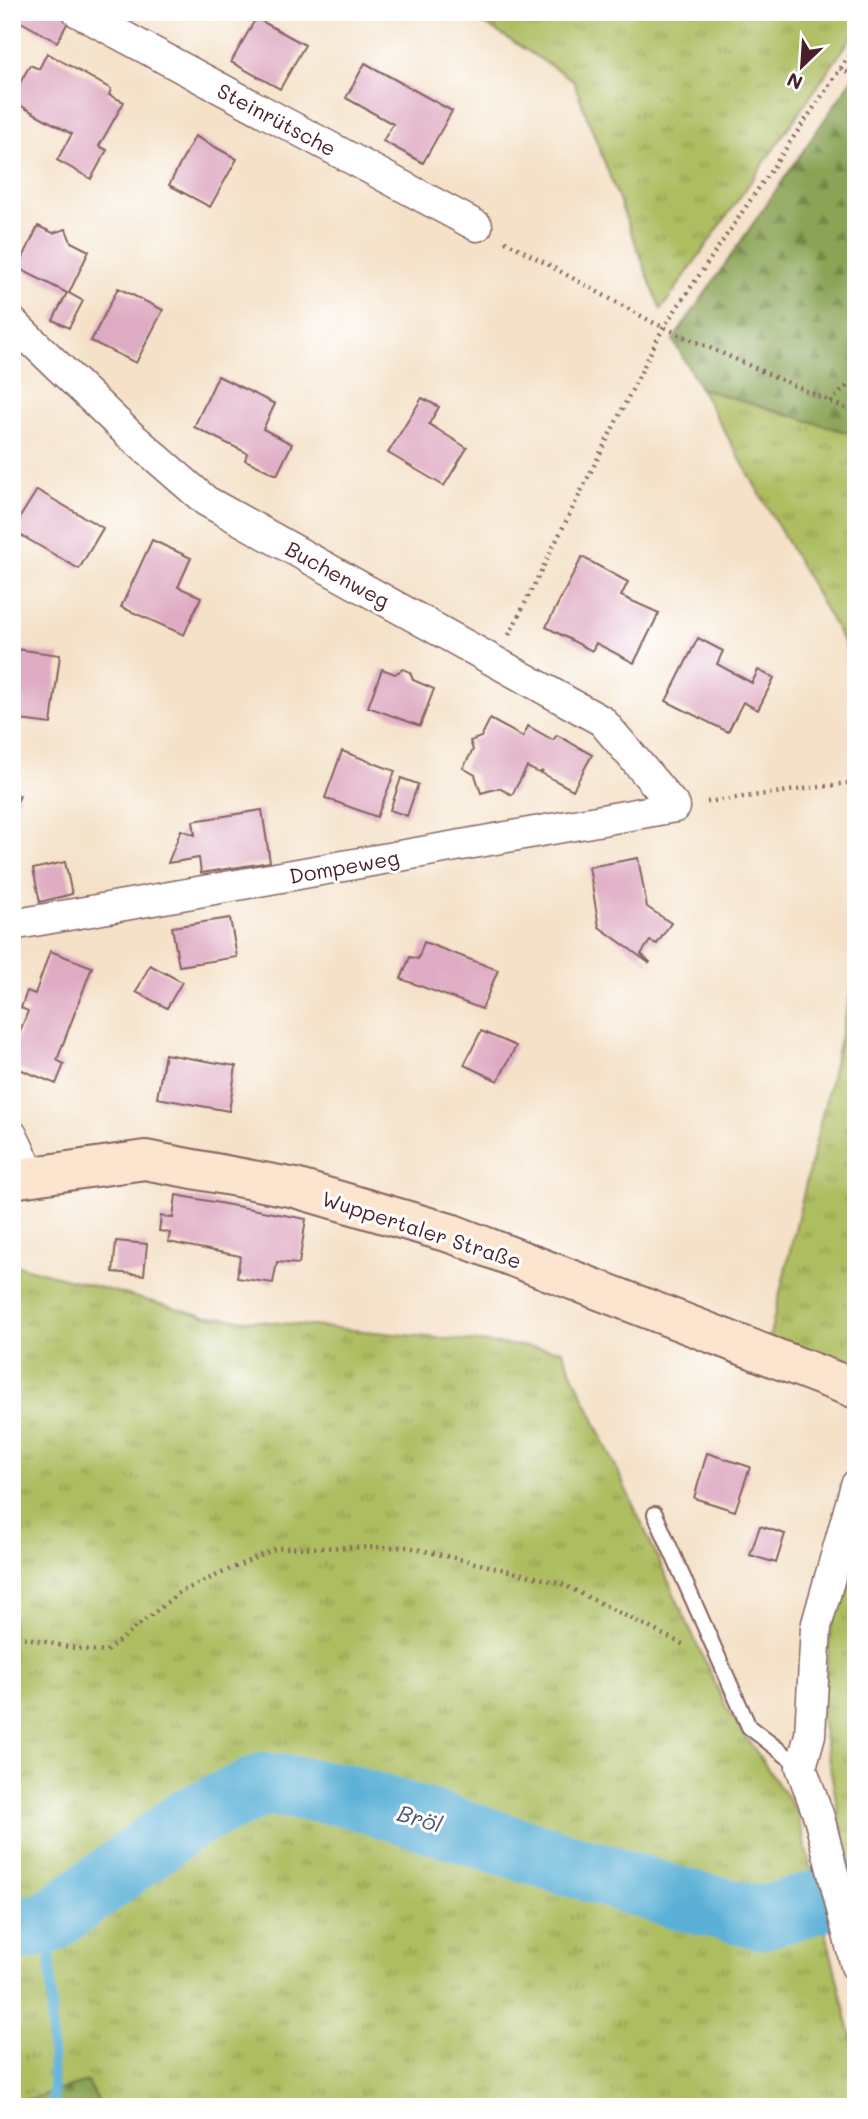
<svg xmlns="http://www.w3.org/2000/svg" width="868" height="2119" viewBox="0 0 868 2119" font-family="Mali,sans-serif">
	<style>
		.grass { fill: url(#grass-tufts); stroke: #7c6e46; stroke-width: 2 }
		.forest { fill: url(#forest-firs); stroke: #6a6240; stroke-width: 2 }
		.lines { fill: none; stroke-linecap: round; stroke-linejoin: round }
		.stream { stroke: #5ab0d6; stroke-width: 10 }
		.river { stroke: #5ab0d6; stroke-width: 63 }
		.building { fill: #dfabc3 }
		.lane-casing { stroke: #866362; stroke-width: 18 }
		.street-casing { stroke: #866362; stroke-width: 33 }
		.secondary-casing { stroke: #866362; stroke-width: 42 }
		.path { stroke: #866362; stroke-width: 4.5; stroke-dasharray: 2 5; stroke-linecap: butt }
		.lane { stroke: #fff; stroke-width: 14 }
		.street { stroke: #fff; stroke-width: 30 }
		.secondary { stroke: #fce5cf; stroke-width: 38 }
		.labels { text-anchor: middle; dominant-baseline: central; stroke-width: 6; stroke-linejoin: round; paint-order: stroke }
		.street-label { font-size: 21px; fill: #4a1f2b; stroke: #fff }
		.water-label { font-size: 23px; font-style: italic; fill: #50596f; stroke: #fff }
	</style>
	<defs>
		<pattern id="grass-tufts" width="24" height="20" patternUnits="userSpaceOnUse" patternTransform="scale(1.75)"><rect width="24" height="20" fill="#adbd60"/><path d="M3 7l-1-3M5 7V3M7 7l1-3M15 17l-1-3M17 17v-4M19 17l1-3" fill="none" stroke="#8f994f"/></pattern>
		<pattern id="forest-firs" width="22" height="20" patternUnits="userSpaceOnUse" patternTransform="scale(1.75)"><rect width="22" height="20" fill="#8aa456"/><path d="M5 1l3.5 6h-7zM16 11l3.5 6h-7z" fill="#738547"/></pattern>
	</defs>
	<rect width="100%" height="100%" fill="#fff"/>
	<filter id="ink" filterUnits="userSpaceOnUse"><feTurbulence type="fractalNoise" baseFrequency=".0143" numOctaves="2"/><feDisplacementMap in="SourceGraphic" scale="14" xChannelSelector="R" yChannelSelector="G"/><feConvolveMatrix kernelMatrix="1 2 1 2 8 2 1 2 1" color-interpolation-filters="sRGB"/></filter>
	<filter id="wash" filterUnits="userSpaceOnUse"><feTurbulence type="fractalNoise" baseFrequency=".00686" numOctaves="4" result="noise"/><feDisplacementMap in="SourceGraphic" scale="28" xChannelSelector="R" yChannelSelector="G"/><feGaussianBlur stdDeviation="1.57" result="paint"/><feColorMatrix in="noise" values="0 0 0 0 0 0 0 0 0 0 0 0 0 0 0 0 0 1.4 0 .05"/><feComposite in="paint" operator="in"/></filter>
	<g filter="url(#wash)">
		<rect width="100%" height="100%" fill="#f4e1c7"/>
		<path class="grass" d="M466,12H856V31L661,310L573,80Z
			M700,388L856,435V664Z
			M856,972V1371L769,1339Z
			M12,1264L205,1316L562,1350L726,1707L797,1812L856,2057V2107H101L88,2082L12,2104Z
			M856,1532V1908L821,1718L831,1628Z"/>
		<path class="forest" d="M856,74V435L700,388L673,340Z
			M88,2082L101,2107H12V2104Z"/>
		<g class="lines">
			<path class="stream" d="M50,1922L53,2107"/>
			<path class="river" d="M12,1931L50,1922L190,1818L265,1784L346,1795L677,1898L762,1918L856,1890"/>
		</g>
		<g id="blocks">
			<path class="building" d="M12,12H62L71,17L57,42L12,17Z
				M256,18L305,45L280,89L231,62Z
				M47,53L111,89L109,95L124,102L99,146L107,150L91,179L57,160L72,134L12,101V97L30,65L39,69Z
				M365,63L452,111L423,163L383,141L393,124L346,98Z
				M195,136L237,159L210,207L169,185Z
				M38,226L53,233L66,229L71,242L89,251L69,293L83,301L69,328L53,320L67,293L18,268Z
				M118,288L163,310L136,363L91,341Z
				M218,376L275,404L263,429L292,444L277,475L245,460L247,453L194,427Z
				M422,398L439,407L429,424L467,448L444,486L388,453Z
				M37,490L103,528L79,569L12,530Z
				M152,540L191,558L178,587L201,597L184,635L121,607Z
				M582,557L628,582L621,596L659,613L634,663L596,643L592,651L546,627Z
				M698,638L723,651L717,664L752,683L758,670L774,678L758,710L743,702L728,732L666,701Z
				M16,649L60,655L51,724L12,719V682Z
				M382,669L395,674L403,669L410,672L413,680L434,689L420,726L368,707Z
				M490,719L523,737L528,726L553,740L557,735L592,755L573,790L541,773L543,771L539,773L527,767L512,795L499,788L481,793L475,775L463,768L473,750L470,741L481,737Z
				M342,751L395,771L377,817L325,798Z
				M401,778L418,784L407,816L390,810Z
				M12,792L20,796L12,811Z
				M262,810L270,862L201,873L199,858L168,863L181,830L195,835L193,821Z
				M638,858L647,907L671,923L657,944L650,941L641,954L650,962L649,963L599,927L589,867Z
				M65,862L72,894L40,902L33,869Z
				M230,918L237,957L179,966L172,927Z
				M424,942L498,970L482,1009L401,979L410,957L418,959Z
				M50,951L92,967L57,1060L64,1064L56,1084L12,1066V1052L28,1011L21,1008L27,991L35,994Z
				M150,965L182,982L167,1008L136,992Z
				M481,1031L516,1046L498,1081L464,1065Z
				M165,1054L236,1066L229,1111L157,1098Z
				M176,1195L306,1219L299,1264L277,1262L273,1283L237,1278L240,1256L168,1242L170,1233L159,1231L161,1216L173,1218Z
				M116,1241L147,1244L144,1275L113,1272Z
				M707,1453L750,1467L735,1511L694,1498Z
				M760,1526L785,1534L776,1563L750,1555Z"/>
		</g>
	</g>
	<g filter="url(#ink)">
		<use href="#blocks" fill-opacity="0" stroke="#866362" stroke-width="2"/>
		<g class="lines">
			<defs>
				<path id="lane" d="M655,1514L749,1727L801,1767"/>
				<path id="street" d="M78,12L477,226
					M12,322L130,435L206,501L602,721L675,807
					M12,925L675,807
					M12,1135L31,1175
					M856,1485L816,1627L810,1735L801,1767L819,1817L856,1966"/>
				<path id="secondary" d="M12,1179L145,1160L295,1188L453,1234L856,1389"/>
			</defs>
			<use href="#lane" class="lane-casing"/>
			<use href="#street" class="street-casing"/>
			<use href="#secondary" class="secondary-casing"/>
			<path class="path" d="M840,68L856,77
				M505,241L654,323L856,413
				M830,402L856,378
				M509,635L663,328L856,46
				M707,802L856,782
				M12,1632L14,1635L68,1647L105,1652L180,1592L277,1548L408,1547L560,1583L686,1646"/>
			<use href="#lane" class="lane"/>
			<use href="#street" class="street"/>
			<use href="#secondary" class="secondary"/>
		</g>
	</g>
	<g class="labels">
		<g class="street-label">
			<text transform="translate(277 119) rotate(28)">Steinrütsche</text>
			<text transform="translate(338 574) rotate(29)">Buchenweg</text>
			<text transform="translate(344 866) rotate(-10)">Dompeweg</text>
			<text transform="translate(422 1229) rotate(18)">Wuppertaler Straße</text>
		</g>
		<g class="water-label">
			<text transform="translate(420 1818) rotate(17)">Bröl</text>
		</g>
	</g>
	<rect width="868" height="2119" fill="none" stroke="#fff" stroke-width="42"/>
	<g transform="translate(802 66) rotate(205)" stroke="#ffffff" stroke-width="5" paint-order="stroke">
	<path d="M0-5L12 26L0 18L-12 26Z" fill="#4a1f2b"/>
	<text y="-10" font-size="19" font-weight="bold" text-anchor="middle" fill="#4a1f2b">N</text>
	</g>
</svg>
